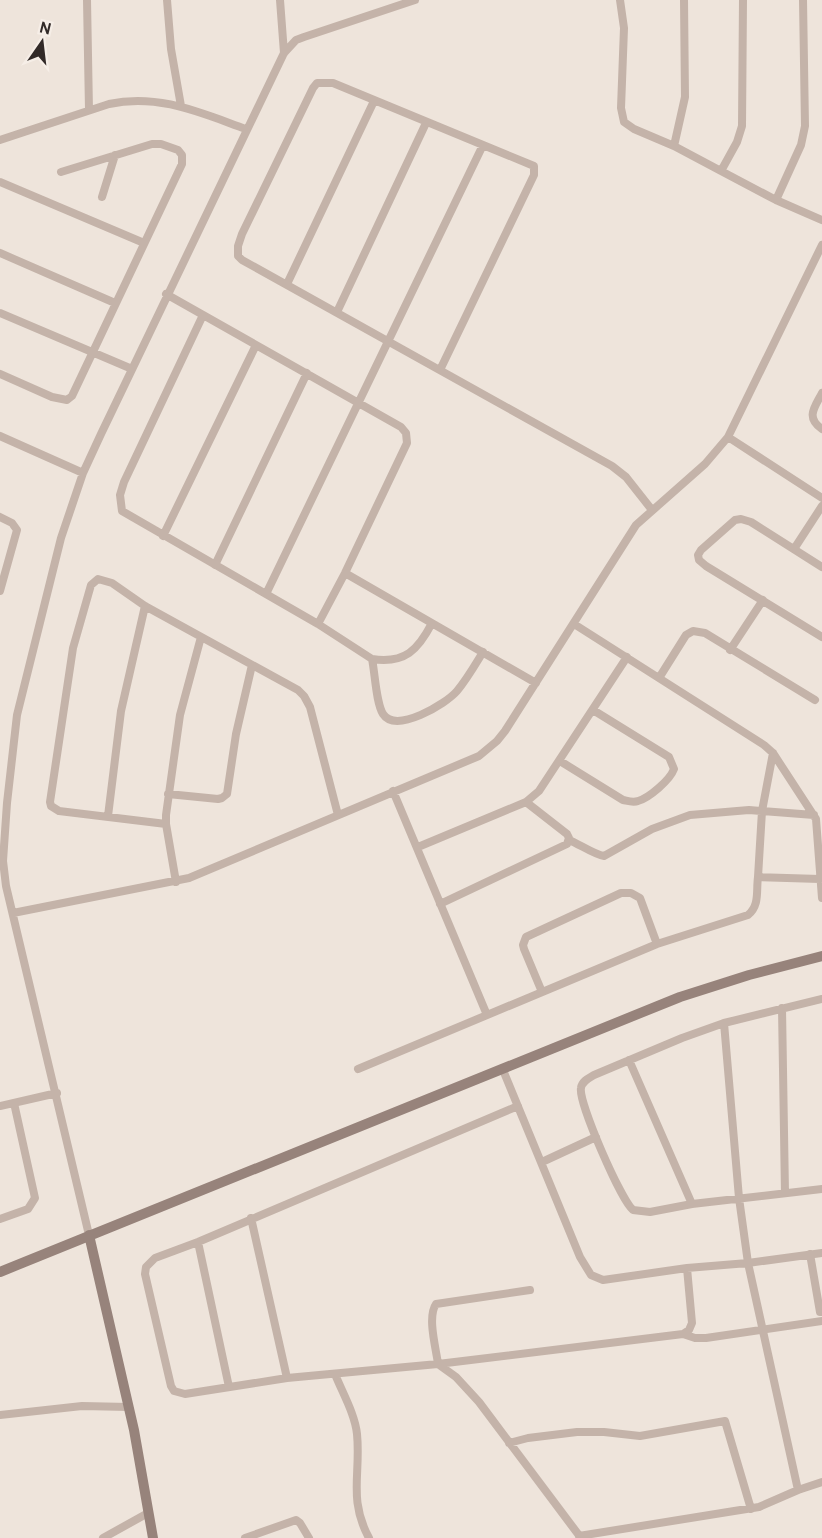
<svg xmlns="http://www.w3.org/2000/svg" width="822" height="1538" viewBox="0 0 822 1538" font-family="Overpass,sans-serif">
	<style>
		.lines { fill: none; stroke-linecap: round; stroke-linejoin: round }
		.street { stroke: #c4b3a9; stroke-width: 8 }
		.secondary { stroke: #97837b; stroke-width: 10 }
	</style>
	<rect width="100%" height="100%" fill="#eee4db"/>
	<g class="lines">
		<path class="street" d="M87,0L89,110
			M167,0L171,49L181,106
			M280,0L284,53
			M620,0L624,28L621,108L624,122L634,129L674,146L721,171
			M743,0L742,126L737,142L721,171L776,200L822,220
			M0,140L109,104C158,93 201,113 246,129
			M674,146L685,97L684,0
			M0,182L144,243
			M102,197L115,155
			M776,200L801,145L805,126L803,0
			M0,253L115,303
			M287,284L374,101
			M166,294L401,427L406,433L407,443L345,573L318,624
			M337,312L426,123
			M0,313L132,369
			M203,315L124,482L120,495L122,511L318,624L372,659C375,673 376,703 383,714C396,734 446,704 457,691C467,679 475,665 483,652
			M440,370L534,175V166L333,83H317L313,88L242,234L238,246V256L242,260L612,466L626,477L652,510
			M0,374L52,397L67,400L72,396L182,164V155L178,150L161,144H152L61,172
			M822,393C815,407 805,417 822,429
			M0,436L83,473
			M728,437L822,498
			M0,517L12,523L17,530L0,591
			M163,536L256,345
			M794,549L822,506
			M215,565L307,373
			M822,567L751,522L741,519L735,520L701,550L698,555L699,560L706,566L822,637
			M345,573L536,683
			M266,594L483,145
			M574,624L764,745L773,753L816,819L822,898
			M730,650L763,600
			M372,659C405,664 418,650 432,623
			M659,678L686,635L693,631L705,633L815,700
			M560,761L623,800C628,801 633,803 638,801C649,798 670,780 674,769L669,757L593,710
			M393,791L487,1015
			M168,794L218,799L222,798L227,794L236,734L252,665
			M108,816L121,711L145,606
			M166,824L59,811L51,806L50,802L73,648L91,585L98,579L112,583L145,606L298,690L304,696L310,707L338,815
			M569,840C579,844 595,855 604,856L652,829L690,815L749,810L814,815
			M418,847L526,802L539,791L627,657
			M758,877L762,811L773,753
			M176,882L166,824V815L180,715L201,637
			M440,904L567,844L569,838L567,834L526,802
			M13,913L189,878L479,756L497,741L505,731L636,525L705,464L728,437L822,245
			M542,992L524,949L523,945L526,937L621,893H631L640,898L657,944
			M822,999L724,1023L682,1038L594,1075C589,1078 582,1081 581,1088C578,1102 621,1200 633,1210L650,1212L692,1204L822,1189
			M782,1008L785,1193
			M724,1023L739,1198L748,1263L798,1490
			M629,1060L692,1204
			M358,1069L657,944L748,915C760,905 756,891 758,877L820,879
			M503,1070L580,1257L591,1275L603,1280L687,1268L748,1263L822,1253
			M0,1106L57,1093
			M518,1106L198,1242L155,1258L146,1267L145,1274L171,1386L174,1391L185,1394L287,1378L438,1364L683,1334L689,1330L692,1323L687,1268
			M542,1162L596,1137
			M251,1218L287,1378
			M0,1219L28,1209L35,1198L14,1103
			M89,1235L6,886L3,861L7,803L17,715L61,538L83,473L101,434L284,53L296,40L304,37L415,0
			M198,1242L229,1387
			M810,1254L820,1312H822
			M530,1290L436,1304C427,1317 436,1348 438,1364L456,1377L479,1402L581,1538
			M683,1334L695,1338H706L822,1321
			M335,1374C342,1392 355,1414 357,1434C361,1474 348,1499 369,1538
			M0,1415L82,1406L129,1407
			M509,1443L528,1438L577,1432H604L640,1436L725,1421L751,1509
			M579,1536L759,1507L798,1490L822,1482
			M103,1538L148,1513
			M245,1538L296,1520L300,1523L309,1538"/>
		<path class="secondary" d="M89,1235L134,1430L153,1538
			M0,1272L680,997L749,975L822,956"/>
	</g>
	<g transform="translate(42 42) rotate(14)" stroke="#f6eee7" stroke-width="4.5" paint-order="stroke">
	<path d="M0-4.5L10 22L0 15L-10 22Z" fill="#322a28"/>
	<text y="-9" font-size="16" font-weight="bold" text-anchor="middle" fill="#322a28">N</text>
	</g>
</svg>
